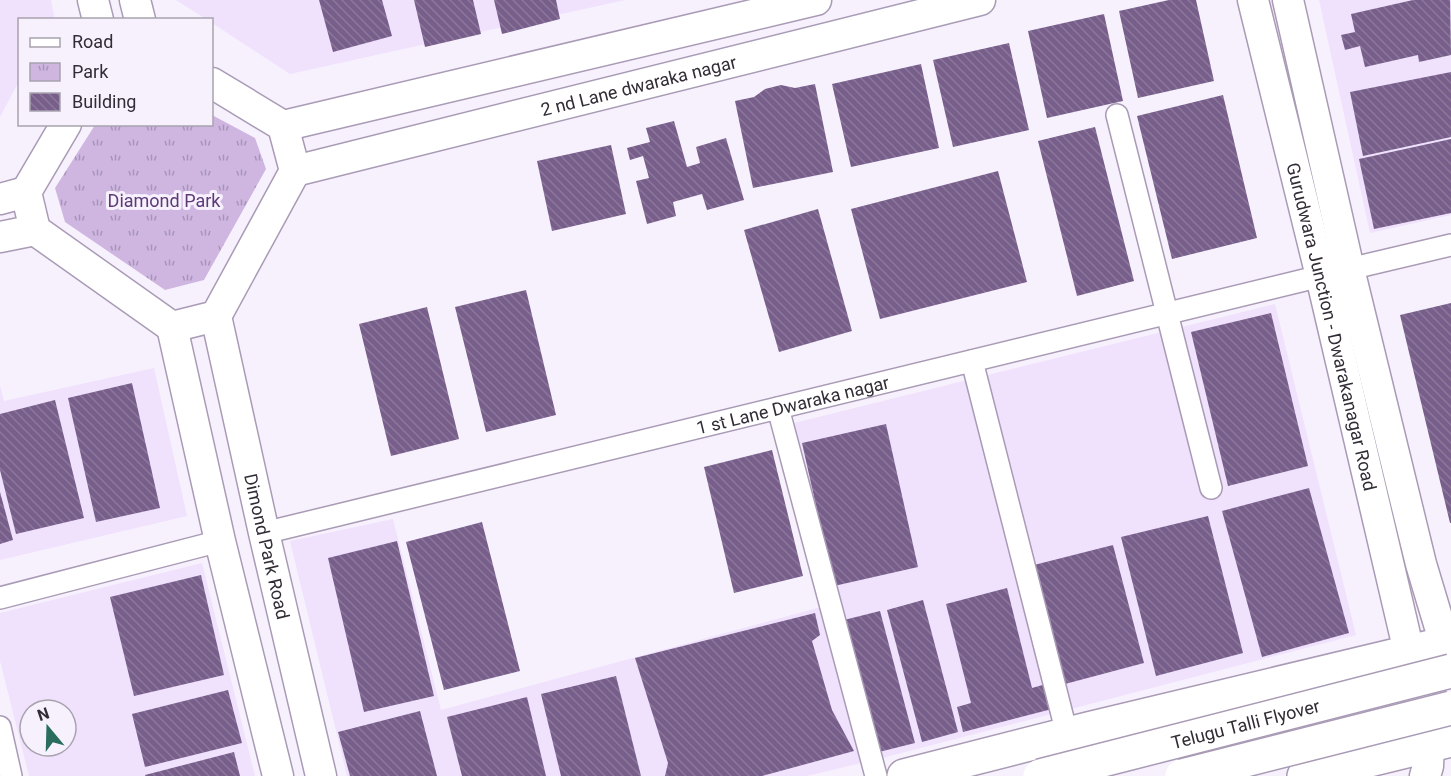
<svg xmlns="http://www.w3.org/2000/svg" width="1451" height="776" viewBox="0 0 1451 776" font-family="Roboto,sans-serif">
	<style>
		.built { fill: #f0e1fd; fill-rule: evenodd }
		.park { fill: url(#park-tufts) }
		.building { fill: url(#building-back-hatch) }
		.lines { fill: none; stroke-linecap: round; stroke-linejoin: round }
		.minor-casing { stroke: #a99bb5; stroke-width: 24 }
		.secondary-casing { stroke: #a99bb5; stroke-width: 33 }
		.primary-casing { stroke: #a99bb5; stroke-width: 36 }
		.minor { stroke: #fff; stroke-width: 21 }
		.secondary { stroke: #fff; stroke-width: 30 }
		.primary { stroke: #fff; stroke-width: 33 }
		.primary-bridge-casing { stroke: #a99bb5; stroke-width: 36; stroke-linecap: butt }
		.primary-bridge { stroke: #fff; stroke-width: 33 }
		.labels { text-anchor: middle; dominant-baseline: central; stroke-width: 6; stroke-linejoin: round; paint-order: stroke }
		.street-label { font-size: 18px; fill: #322c36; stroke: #f7f1fd }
		.park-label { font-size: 18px; fill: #5d3a76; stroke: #f7f1fd }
	</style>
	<defs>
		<pattern id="park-tufts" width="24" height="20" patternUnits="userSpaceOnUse" patternTransform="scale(1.5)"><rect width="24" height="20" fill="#ceb6e1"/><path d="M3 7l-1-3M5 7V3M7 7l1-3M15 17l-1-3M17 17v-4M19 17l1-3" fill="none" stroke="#a894b7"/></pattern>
		<pattern id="building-back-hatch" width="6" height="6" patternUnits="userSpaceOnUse" patternTransform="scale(1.5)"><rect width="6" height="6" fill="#785f8b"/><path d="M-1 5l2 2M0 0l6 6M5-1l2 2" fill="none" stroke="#8a7799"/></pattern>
	</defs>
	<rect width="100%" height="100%" fill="#f7f1fd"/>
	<path class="built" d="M0,0H51L54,16L52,19L20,20L19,81L0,117Z
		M176,0H625L290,74L212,23V20L206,19Z
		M1319,0H1451V215L1370,233Z
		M1275,304L1356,635L878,759L790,424Z
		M154,368L187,516L0,560V386L4,401Z
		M393,519L441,710L821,607L861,763L807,776H347L290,541Z
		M202,563L255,776H29L0,661V613ZM30,710H66V746H30Z"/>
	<path class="park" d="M212,115L255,138L266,169L204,280L165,290L65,222L55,188L95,125L212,124Z"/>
	<path class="building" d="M319,0H382L392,36L333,52Z
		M414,0H473L481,34L425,47Z
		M494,0H556L560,19L502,34Z
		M1169,0H1196L1214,81L1138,98L1119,11Z
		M1413,0H1450L1451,55L1419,62L1418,55L1365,67L1360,46L1345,50L1341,35L1355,32L1351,14Z
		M1104,14L1123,101L1047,118L1028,31Z
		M1009,43L1029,130L953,147L933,60Z
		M921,64L939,148L851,167L832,84Z
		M1451,72V137L1363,156L1350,92Z
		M815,84L833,172L753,188L735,101L754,97L765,89L781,85L795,88Z
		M1223,95L1257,238L1172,259L1137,116Z
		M674,121L687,167L700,163L696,147L726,138L744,200L707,210L702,194L673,202L676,216L647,224L636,181L649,178L643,156L630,160L627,148L650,142L646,128Z
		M1095,127L1134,281L1077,296L1038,141Z
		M1451,139V213L1374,229L1359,159Z
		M611,145L626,214L552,231L537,161Z
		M998,171L1027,282L880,319L851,209Z
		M818,209L852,331L779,352L744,230Z
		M526,290L556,415L486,432L455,307Z
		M1451,303V523H1450L1400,315Z
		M427,307L459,439L391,456L359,324Z
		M1271,313L1308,466L1228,486L1191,332Z
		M132,383L160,508L96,522L68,398Z
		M55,400L84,518L16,534L0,470V414Z
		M886,424L918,567L834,586L802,443Z
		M772,450L803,576L734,593L704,467Z
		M1309,488L1349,633L1262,657L1222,511Z
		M0,492L13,540L0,544Z
		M1208,516L1243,653L1156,676L1121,537Z
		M482,522L520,671L444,690L406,542Z
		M397,541L434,696L364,712L328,558Z
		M1113,545L1144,663L1065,684L1034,565Z
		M201,575L224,675L134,696L110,597Z
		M1007,588L1032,688L1046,684L1052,709L963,732L957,707L971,703L946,604Z
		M923,600L958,732L922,742L887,610Z
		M880,611L915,743L879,752L844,620Z
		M815,613L820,635L812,641L832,710L854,751L762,776H665L668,763L635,658Z
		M616,676L641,776H561L541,694Z
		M228,690L242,743L145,767L132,714Z
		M527,697L546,776H462L447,717Z
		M420,711L437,776H350L338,732Z
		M234,752L240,776H145V775Z"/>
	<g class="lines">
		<defs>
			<g id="minor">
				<path d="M1117,115L1211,488"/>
				<path d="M1349,269L1451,245"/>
				<path d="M972,361L1067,734"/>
				<path d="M778,408L876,776"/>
				<path id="s1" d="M264,533L1321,276"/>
				<path d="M0,598L220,541"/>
				<path d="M0,727L11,776"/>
			</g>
			<g id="secondary">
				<path d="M93,0L98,20"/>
				<path d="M135,0L140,20"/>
				<path id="s2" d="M1253,0L1321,276L1406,639L1429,745L1428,766L1425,776"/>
				<path d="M1288,0L1349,269L1421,564L1445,644L1451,659"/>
				<path d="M66,124L26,192L35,230L172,327L216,316L295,171L283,126L212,83"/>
				<path d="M283,126L816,0"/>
				<path id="s3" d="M295,171L980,0"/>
				<path d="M0,199L26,192"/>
				<path d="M0,237L35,230"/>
				<path id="s4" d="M216,316L264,533L321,776"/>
				<path d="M172,327L220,541L278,776"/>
			</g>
			<path id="primary" d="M904,776L1088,729L1451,642
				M1304,776L1451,740"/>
		</defs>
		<use href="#minor" class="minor-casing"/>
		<use href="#secondary" class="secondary-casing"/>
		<use href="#primary" class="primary-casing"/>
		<use href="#minor" class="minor"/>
		<use href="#secondary" class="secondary"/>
		<use href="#primary" class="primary"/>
		<defs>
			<g id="primary-bridge">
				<path id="s5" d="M1040,776L1451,671"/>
				<path d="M1182,776L1451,708"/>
			</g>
		</defs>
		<use href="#primary-bridge" class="primary-bridge-casing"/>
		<use href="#primary-bridge" class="primary-bridge"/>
	</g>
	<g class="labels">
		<g class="street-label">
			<text stroke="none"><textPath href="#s3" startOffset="354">2 nd Lane dwaraka nagar</textPath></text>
			<text stroke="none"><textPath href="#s2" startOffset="336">Gurudwara Junction - Dwarakanagar Road</textPath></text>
			<text stroke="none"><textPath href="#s1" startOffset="544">1 st Lane Dwaraka nagar</textPath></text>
			<text stroke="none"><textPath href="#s4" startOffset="236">Dimond Park Road</textPath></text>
			<text stroke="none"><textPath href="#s5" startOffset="212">Telugu Talli Flyover</textPath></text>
		</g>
		<g class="park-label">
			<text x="164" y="200">Diamond Park</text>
		</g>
	</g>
	<rect x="18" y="18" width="195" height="108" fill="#f7f1fd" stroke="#a8a2ad" stroke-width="1.5"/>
	<rect x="30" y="38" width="30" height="9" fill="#ffffff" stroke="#a8a2ad" stroke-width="1.5"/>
	<text x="72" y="48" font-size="18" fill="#322c36">Road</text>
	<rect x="30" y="63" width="30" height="18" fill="url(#park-tufts)" stroke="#a8a2ad" stroke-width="1.5"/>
	<text x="72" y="78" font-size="18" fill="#322c36">Park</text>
	<rect x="30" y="93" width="30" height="18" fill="url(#building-back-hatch)" stroke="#a8a2ad" stroke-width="1.5"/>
	<text x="72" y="108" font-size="18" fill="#322c36">Building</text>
	<g transform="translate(48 728) rotate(341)"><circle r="28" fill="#f7f1fd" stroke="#a8a2ad" stroke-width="1.5"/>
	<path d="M0-4.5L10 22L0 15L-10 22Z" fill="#2a6d5e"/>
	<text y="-9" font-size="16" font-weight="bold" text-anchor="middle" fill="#322c36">N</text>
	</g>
</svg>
